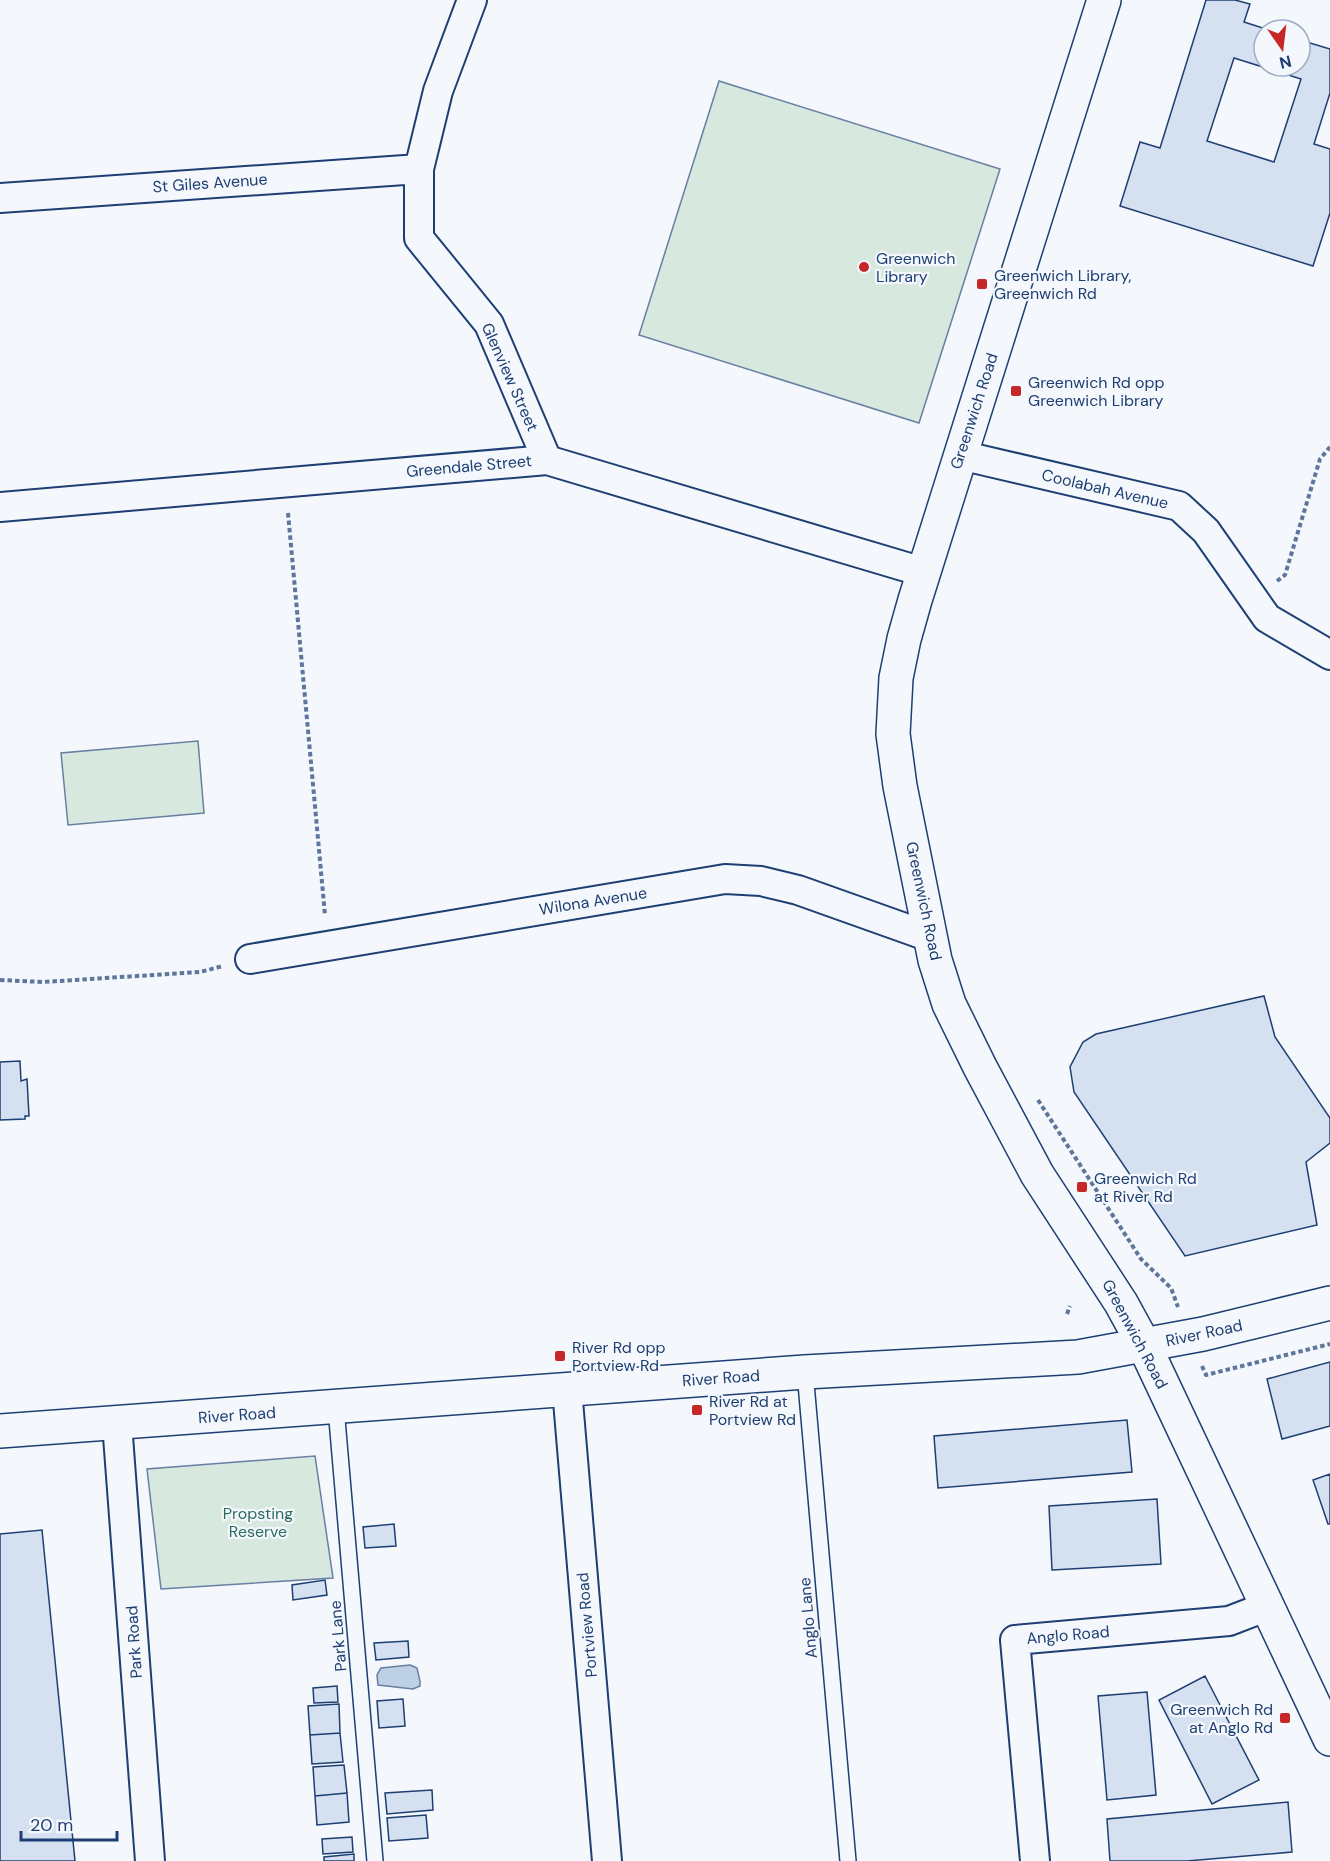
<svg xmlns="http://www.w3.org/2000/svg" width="1330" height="1861" viewBox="0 0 1330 1861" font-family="'DM Sans',sans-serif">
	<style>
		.green { fill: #d7e8df; stroke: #687fa3; stroke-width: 1.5 }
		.water { fill: #bed0e5; stroke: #687fa3; stroke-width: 1.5 }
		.building { fill: #d5e0f0; stroke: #1d3f73; stroke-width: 1.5; fill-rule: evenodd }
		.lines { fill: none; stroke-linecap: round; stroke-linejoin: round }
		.lane-casing { stroke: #1d3f73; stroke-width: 18 }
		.street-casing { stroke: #1d3f73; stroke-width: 32 }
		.secondary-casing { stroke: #1d3f73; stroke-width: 36 }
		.path { stroke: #5e769c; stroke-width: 4; stroke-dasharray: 4.5 3; stroke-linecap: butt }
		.lane { stroke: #f4f7fb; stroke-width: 15 }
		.street { stroke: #f4f7fb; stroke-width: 28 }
		.secondary { stroke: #f4f7fb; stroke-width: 33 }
		.poi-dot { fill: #c62828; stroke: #f4f7fb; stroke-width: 2 }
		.labels { text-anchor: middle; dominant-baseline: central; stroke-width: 4.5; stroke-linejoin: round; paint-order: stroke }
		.street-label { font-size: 16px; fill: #1d3f73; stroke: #f4f7fb }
		.poi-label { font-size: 16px; fill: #1d3f73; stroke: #f4f7fb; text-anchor: start }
		.park-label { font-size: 16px; fill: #2c6c60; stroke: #f4f7fb }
	</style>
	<rect width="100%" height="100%" fill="#f4f7fb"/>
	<path class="green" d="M719,81L1000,169L919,423L639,335Z
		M198,741L204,813L68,825L61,753Z
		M315,1456L333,1578L161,1589L147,1469Z"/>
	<path class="water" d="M410,1665L417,1668L420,1681V1686L413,1689L378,1685L377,1675L381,1668Z"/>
	<path class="building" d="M1206,0H1235L1250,4L1244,22L1269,30H1264V66H1300V40L1330,49V93L1314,144L1330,149V213L1313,266L1120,206L1140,142L1160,148ZM1234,58L1301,79L1274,162L1207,141Z
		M1264,996L1275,1037L1330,1118V1143L1306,1162L1317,1225L1185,1256L1074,1092L1070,1067L1083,1042L1096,1034Z
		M20,1061L21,1081L27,1079L29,1116H25V1119L0,1120V1062Z
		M1330,1362V1426L1282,1439L1267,1379Z
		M1127,1420L1132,1472L938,1488L934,1436Z
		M1330,1474V1524H1328L1313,1480Z
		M1157,1499L1161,1564L1052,1570L1049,1506Z
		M394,1524L396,1546L365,1548L363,1527Z
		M42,1530L75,1861H0V1534Z
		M325,1580L327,1595L293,1600L292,1585Z
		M408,1641L409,1657L376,1660L374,1643Z
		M1205,1676L1259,1780L1212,1804L1159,1700Z
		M337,1686L338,1702L314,1703L313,1688Z
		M1147,1692L1156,1795L1107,1800L1098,1696Z
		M403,1699L405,1726L379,1728L377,1701Z
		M339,1704L340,1733L310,1735L308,1706Z
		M340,1733L343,1762L312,1764L310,1735Z
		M344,1765L347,1793L315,1796L313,1767Z
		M432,1790L433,1810L387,1814L385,1793Z
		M347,1793L349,1822L317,1825L315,1796Z
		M1288,1802L1292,1852L1187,1861H1110L1107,1819Z
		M426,1815L428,1838L389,1841L387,1818Z
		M352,1837L353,1852L323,1854L322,1839Z
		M354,1854V1861H324V1857Z"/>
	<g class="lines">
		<defs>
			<path id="lane" d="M805,1372L848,1861
				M336,1408L375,1861"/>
			<path id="street" d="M472,0L438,91L419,169V238L489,324L547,460
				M0,198L419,169
				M960,455L1179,506L1206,531L1267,618L1330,655
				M0,507L547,460L923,572
				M250,959L725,879L761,881L798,890L930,937
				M567,1389L607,1861
				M117,1423L150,1861
				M1035,1861L1015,1640L1229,1621L1268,1606"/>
			<path id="secondary" d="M1104,0L915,600L904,639L896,678L893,734L900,786L935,960L949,1004L980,1067L1037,1174L1121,1303L1144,1345L1330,1739
				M0,1431L805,1372L1078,1357L1203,1334L1330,1303"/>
		</defs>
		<use href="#lane" class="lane-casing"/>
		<use href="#street" class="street-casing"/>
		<use href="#secondary" class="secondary-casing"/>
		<path class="path" d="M288,513L325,915
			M1277,581L1285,575L1320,459L1330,447
			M0,980L43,982L200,972L223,966
			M1038,1100L1141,1259L1171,1288L1178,1307
			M1067,1314L1070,1306
			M1202,1366L1206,1375L1330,1344"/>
		<use href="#lane" class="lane"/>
		<use href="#street" class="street"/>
		<use href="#secondary" class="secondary"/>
	</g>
	<g class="poi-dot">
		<circle cx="864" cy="267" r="6"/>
		<rect x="976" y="278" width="12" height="12" rx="3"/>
		<rect x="1010" y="385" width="12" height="12" rx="3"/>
		<rect x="1076" y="1181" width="12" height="12" rx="3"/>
		<rect x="554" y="1350" width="12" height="12" rx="3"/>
		<rect x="691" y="1404" width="12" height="12" rx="3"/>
		<rect x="1279" y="1712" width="12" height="12" rx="3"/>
	</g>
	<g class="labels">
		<g class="street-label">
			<text transform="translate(210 183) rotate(-4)">St Giles Avenue</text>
			<text transform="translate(510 377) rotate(66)">Glenview Street</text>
			<text transform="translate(974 411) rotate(-72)">Greenwich Road</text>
			<text transform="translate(469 466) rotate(-5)">Greendale Street</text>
			<text transform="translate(1105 489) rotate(13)">Coolabah Avenue</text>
			<text transform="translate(593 901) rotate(-9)">Wilona Avenue</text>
			<text transform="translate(924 901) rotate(78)">Greenwich Road</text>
			<text transform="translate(1204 1333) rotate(-12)">River Road</text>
			<text transform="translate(1135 1334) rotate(62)">Greenwich Road</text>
			<text transform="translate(721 1378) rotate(-4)">River Road</text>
			<text transform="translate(237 1415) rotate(-4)">River Road</text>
			<text transform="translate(808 1618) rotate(-95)">Anglo Lane</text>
			<text transform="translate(587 1625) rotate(-95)">Portview Road</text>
			<text transform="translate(1068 1635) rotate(-5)">Anglo Road</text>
			<text transform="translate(338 1636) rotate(-95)">Park Lane</text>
			<text transform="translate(134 1642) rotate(-94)">Park Road</text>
		</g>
		<g class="poi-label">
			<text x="876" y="258">Greenwich<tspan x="876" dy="18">Library</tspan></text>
			<text x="994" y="275">Greenwich Library,<tspan x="994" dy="18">Greenwich Rd</tspan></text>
			<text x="1028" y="382">Greenwich Rd opp<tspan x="1028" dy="18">Greenwich Library</tspan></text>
			<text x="1094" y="1178">Greenwich Rd<tspan x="1094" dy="18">at River Rd</tspan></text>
			<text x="572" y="1347">River Rd opp<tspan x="572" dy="18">Portview Rd</tspan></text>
			<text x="709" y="1401">River Rd at<tspan x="709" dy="18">Portview Rd</tspan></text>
			<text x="1273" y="1709" text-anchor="end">Greenwich Rd<tspan x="1273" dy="18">at Anglo Rd</tspan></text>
		</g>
		<g class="park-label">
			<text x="258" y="1513">Propsting<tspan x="258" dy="18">Reserve</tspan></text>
		</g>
	</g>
	<g transform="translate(1282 48) rotate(166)"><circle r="28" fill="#f4f7fb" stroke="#9eadc5" stroke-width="1.5"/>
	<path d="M0-4.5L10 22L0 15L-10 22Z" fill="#c62828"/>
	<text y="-9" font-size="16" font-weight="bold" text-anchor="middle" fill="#1d3f73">N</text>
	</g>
	<path d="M21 1831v9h96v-9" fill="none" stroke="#1d3f73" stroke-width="3"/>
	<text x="30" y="1831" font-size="18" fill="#1d3f73" stroke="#f4f7fb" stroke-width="4.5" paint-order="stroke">20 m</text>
</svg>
